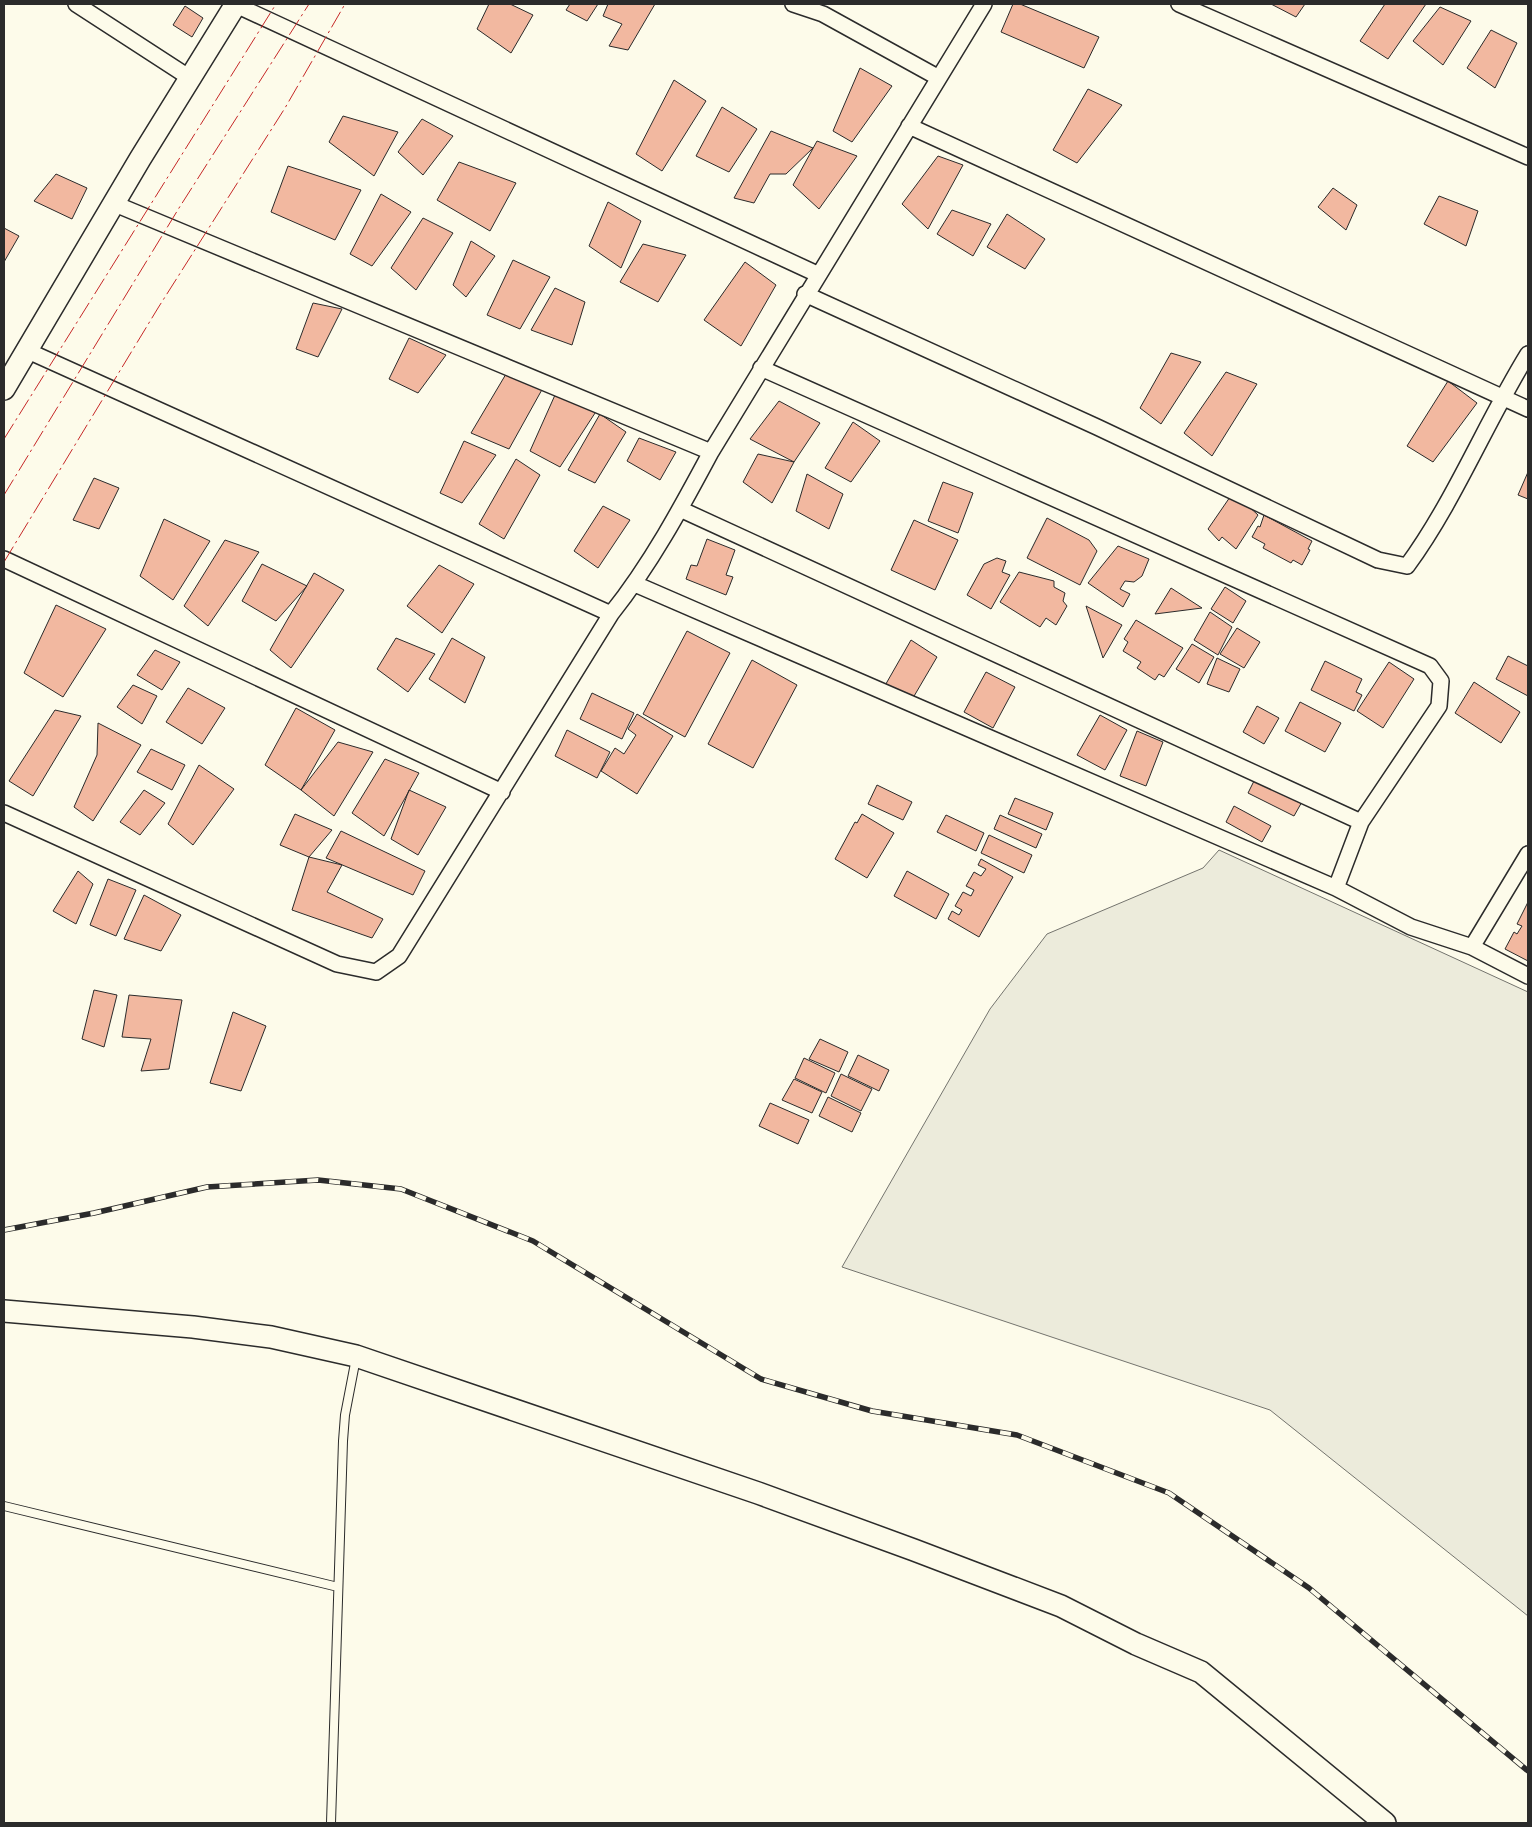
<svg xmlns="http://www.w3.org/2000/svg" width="1532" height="1827" viewBox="0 0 1532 1827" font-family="Commissioner,sans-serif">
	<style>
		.green { fill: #ecebdb; stroke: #74746e }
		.building { fill: #f2b8a0; stroke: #2b2b2b }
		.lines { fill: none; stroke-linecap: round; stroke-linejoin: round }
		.lane-casing { stroke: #2b2b2b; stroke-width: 10 }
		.street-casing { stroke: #2b2b2b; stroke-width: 18 }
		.secondary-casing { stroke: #2b2b2b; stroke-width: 24 }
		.lane { stroke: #fdfbea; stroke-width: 8 }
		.street { stroke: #fdfbea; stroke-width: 15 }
		.secondary { stroke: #fdfbea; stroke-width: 21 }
		.rail-casing { stroke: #2b2b2b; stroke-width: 5.5 }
		.rail { stroke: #fdfbea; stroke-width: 4; stroke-dasharray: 11; stroke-linecap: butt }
		.power { stroke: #c62828; stroke-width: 1; stroke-dasharray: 18 4 2.5 4; stroke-linecap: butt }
	</style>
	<rect width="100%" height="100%" fill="#fdfbea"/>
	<path class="green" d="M1219,850L1528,992V1616L1270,1410L842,1267L990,1009L1047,934L1203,868Z"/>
	<path class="building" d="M489,4H510L533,15L511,53L477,29Z
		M570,4H598L587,21L566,10Z
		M608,4H655L628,50L609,46L622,24L603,16Z
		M1013,4H1020L1099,37L1084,68L1001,32Z
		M1271,4H1305L1296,17Z
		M1385,4H1426L1388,59L1360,41Z
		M185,6L203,18L192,37L173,25Z
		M1440,7L1471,21L1443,65L1413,41Z
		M1491,30L1517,43L1495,88L1467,68Z
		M860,68L892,86L852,142L833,131Z
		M674,80L706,101L662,171L636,154Z
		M1088,89L1122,105L1077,163L1053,150Z
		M722,107L757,129L729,172L696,156Z
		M343,116L398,132L374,176L329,142Z
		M422,119L453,136L423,175L398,152Z
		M771,131L813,148L786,174H770L754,203L734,198Z
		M817,141L857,156L819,209L793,185Z
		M938,156L963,165L928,229L902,204Z
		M459,162L516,183L490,231L437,200Z
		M288,166L361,190L335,240L271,212Z
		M56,174L87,188L72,219L34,201Z
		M1333,188L1357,205L1346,230L1318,207Z
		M381,194L411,212L372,266L350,254Z
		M1439,196L1478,211L1466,246L1424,224Z
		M608,202L641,221L621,268L589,246Z
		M952,210L991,224L973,256L937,234Z
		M1007,214L1045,239L1025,269L987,247Z
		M423,218L453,233L416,290L391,268Z
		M4,228L19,236L4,262Z
		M471,241L495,256L466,297L453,285Z
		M643,244L686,255L658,302L620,282Z
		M513,260L550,277L520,329L487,315Z
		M745,262L776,285L741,346L704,320Z
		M555,288L585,302L572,345L531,330Z
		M313,303L342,309L318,357L296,349Z
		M409,338L446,355L418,393L389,379Z
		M1171,353L1201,362L1161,424L1140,408Z
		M1226,372L1257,384L1212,456L1184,433Z
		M506,374L544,386L509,449L471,433Z
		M1448,381L1477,403L1433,462L1407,446Z
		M555,395L597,410L560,467L530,451Z
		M779,401L820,423L794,462L750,439Z
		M600,414L626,432L595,483L568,470Z
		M853,422L880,441L851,482L825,468Z
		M639,438L676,452L660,480L627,461Z
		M464,441L496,455L462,503L440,493Z
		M758,454L794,462L772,503L743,482Z
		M516,459L540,475L504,539L479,524Z
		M1528,472V499L1518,495Z
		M807,474L843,494L829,529L796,511Z
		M94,478L119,488L99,529L73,520Z
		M943,482L973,493L958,533L928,521Z
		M1230,497L1244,502L1258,515L1236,549L1222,537L1219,541L1208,529Z
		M603,506L630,520L598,568L574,551Z
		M1264,515L1312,541L1308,549L1310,550L1302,565L1293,560L1291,563L1263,548L1265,544L1252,537L1258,526L1260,527Z
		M1047,518L1089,540L1097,551L1080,585L1027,558Z
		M164,519L210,541L173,600L140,576Z
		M914,520L958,540L935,590L891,570Z
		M707,539L735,550L726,575L733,577L726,595L686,579L691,565L697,566Z
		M225,540L259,552L208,626L184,606Z
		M1118,546L1149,559L1142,576L1134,582L1125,581L1120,589L1130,594L1123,607L1088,583Z
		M997,558L1006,561L1002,572L1010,575L991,609L967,595L984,564Z
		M262,564L307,586L276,621L242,601Z
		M439,565L474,584L442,633L407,606Z
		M1019,572L1054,581V587L1065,593L1063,601L1067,606L1056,625L1046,618L1040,627L1000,602Z
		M314,573L344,590L291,668L270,650Z
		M1225,587L1246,601L1233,623L1211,609Z
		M1171,588L1202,608L1155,614Z
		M56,605L106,629L63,697L24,673Z
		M1086,606L1122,625L1103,658Z
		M1210,612L1232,627L1218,655L1194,640Z
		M1136,620L1183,648L1164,677L1159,674L1155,680L1137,668L1141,662L1123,651L1128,642L1124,639Z
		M1237,628L1260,642L1244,668L1220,654Z
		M687,631L730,653L685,737L643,714Z
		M396,638L435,654L408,692L377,669Z
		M452,638L485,657L465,703L429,679Z
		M911,640L937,657L910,703L883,689Z
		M1192,644L1214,657L1199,683L1176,669Z
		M155,650L180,662L162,690L137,675Z
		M1508,656L1528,666V696L1496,679Z
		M1217,658L1240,669L1229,692L1207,684Z
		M752,660L797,685L753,768L708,744Z
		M1325,661L1362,679L1356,692L1362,695L1354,711L1311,690Z
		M1389,662L1414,679L1383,728L1357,711Z
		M986,672L1015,687L993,728L964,712Z
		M1474,682L1520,712L1501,743L1455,713Z
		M133,685L157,696L142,724L117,707Z
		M188,688L225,708L202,744L166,722Z
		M592,693L634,713L622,739L580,719Z
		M1300,702L1341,723L1325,752L1285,731Z
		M1257,706L1279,718L1264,744L1243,732Z
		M296,708L335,730L301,790L265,765Z
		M55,710L81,716L33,796L9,781Z
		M637,714L673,736L637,794L601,771L615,748L624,754L636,735L628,729Z
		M1100,715L1127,730L1105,770L1077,755Z
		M98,723L141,745L93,821L74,807L97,755Z
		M567,730L610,752L597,778L555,756Z
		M1137,731L1163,742L1146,786L1120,776Z
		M338,742L373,752L334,816L301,790Z
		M151,749L185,765L172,790L137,772Z
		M385,759L419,773L384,836L352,813Z
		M199,765L234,789L193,845L168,824Z
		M1256,777L1303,800L1294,816L1248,793Z
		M877,785L912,802L903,820L868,804Z
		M144,790L165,803L140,835L120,822Z
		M409,790L446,807L418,855L391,839Z
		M1015,798L1053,813L1046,830L1008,814Z
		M1234,806L1271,826L1262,842L1226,822Z
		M295,814L332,830L309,857L280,845Z
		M862,814L894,833L867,878L835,859L855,822L857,823Z
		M946,815L984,833L976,851L937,832Z
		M1000,815L1042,834L1036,848L994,829Z
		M341,831L425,871L413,895L326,858Z
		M989,835L1032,855L1024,873L981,853Z
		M309,857L342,865L327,892L383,919L372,938L292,910Z
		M981,859L1013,877L979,937L948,919L952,911L959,915L962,910L955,906L963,892L971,896L974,890L966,886L974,872L981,876L986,869L978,865Z
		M78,871L93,884L76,924L53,911Z
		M907,871L949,894L936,919L894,896Z
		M108,879L136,890L116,936L90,925Z
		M144,895L181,915L161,951L124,939Z
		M1528,902V961L1505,949L1514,932L1517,934L1522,926L1517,924Z
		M94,990L117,995L104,1047L82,1039Z
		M129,995L182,1000L169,1069L141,1071L151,1039L122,1037Z
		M233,1012L266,1026L241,1091L210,1083Z
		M820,1039L848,1052L839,1072L809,1059Z
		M858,1055L889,1070L879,1091L848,1076Z
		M804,1058L835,1073L826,1093L795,1078Z
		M841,1074L872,1089L861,1111L831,1096Z
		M794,1079L822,1092L812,1113L782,1100Z
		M828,1097L861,1113L852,1132L819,1116Z
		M770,1103L809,1120L798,1144L759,1126Z"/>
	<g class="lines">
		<defs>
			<path id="lane" d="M4,1506L338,1587
				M331,1823L343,1441L345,1415L356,1358"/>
			<path id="street" d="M76,4L190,78
				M793,4L823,14L939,78
				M1179,4L1528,157
				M236,5L817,274
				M909,126L1528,409
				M115,204L711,452
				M805,294L1097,427L1378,560L1407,566C1454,502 1486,422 1528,354
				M28,351L611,614
				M761,368L1430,666L1441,681L1439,706L1361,822L1336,888
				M680,509L1361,822
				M4,559L502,792
				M635,584L1336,888L1411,927L1472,947L1528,854
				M4,813L337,964L376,972L399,956L611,614C651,564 681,508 711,452L984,4
				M1472,947L1528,976"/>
			<path id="secondary" d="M4,389L140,159L236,4
				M4,1311L193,1327L271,1337L356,1356L758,1493L914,1550L1061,1606L1136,1644L1201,1672L1385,1823"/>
		</defs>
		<use href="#lane" class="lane-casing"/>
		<use href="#street" class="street-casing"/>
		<use href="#secondary" class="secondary-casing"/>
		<use href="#lane" class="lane"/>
		<use href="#street" class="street"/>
		<use href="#secondary" class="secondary"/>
		<defs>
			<path id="rail" d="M4,1230L94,1213L207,1187L318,1180L401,1189L533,1241L761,1379L872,1411L1017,1435L1169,1493L1309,1588L1528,1771"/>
		</defs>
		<use href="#rail" class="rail-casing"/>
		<use href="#rail" class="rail"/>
		<path class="power" d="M4,439L276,4
			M4,495L179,208L309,4
			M4,562L158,308L285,108L345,4"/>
	</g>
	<rect width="1532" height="1827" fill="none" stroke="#2b2b2b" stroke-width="10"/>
</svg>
